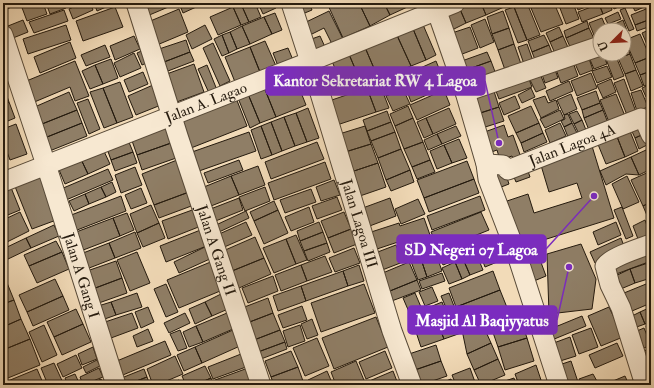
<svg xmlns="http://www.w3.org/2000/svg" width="654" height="388" viewBox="0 0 654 388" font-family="'IM FELL Double Pica',serif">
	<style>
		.building { fill: #8f7e66; stroke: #241a0e }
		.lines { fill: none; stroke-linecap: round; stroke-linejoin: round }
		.street-casing { stroke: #584a38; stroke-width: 21 }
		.street { stroke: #f7e8d1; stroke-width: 19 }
		.labels { text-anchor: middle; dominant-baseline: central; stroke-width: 3; stroke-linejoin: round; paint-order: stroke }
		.street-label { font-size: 15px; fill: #241a0e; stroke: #f7e8d1 }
		.leader { fill: none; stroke: #7b2cbf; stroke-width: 1.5 }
		.callout-dot { fill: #7b2cbf; stroke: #f7e8d1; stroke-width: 1.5 }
		.callout { fill: #7b2cbf; stroke: #7b2cbf; stroke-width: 1.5 }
		.callout-label { font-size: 16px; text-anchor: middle; font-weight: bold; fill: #fff }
	</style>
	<rect width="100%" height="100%" fill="#f2dbb8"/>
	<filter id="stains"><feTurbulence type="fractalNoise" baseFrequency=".005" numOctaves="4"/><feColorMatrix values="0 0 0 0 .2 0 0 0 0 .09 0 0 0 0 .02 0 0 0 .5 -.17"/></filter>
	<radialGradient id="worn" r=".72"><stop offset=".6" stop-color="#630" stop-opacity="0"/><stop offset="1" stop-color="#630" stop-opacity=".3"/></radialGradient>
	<path class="building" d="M3,3H22L4,10Z
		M26,3H43L47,14L27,21L21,5Z
		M46,3H64L66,8L50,14Z
		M83,3H90L93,10L73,19L69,9Z
		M94,3H115L97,11Z
		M141,3H172L173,5L147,16Z
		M179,3H205L183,13Z
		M242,3H255L261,17L249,22L241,4Z
		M258,3H274L276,8L263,14Z
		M295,3H309L312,10L300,15Z
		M327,3H359L370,26L343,38Z
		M359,3H384L390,15L370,26Z
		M384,3H416L390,15Z
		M466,3H481L486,15L466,23L459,7Z
		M481,3H503L504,7L486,15Z
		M523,3H527L540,35L527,40L514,7Z
		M544,3H554L563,24L541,32L531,8Z
		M558,3H573L579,19L566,24Z
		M575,3H587L588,6L578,10Z
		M610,3L612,10L603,14L599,4Z
		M611,3H627L614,9Z
		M631,3H651V4L635,11Z
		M241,4L249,22L241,25L233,7Z
		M599,4L603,14L582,22L578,12Z
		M115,7L123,27L83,41L76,21Z
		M233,7L241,25L218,35L210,17Z
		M459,7L466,23L450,31L442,14Z
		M514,7L527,40L518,43L505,10Z
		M651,7V19L635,25L631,15Z
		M625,8L634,29L629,31L620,10Z
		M179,9L188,32L157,45L148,22Z
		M64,10L68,21L34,33L29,22Z
		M329,11L343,39L332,44L324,28L308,36L302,24Z
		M503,11L509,28L492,34L487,17Z
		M618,12L621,19L608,24L605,18Z
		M275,13L282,30L272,34L264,17Z
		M264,17L272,34L250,44L242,26Z
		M602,18L607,30H600V44L598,45L589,23Z
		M485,19L494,42L480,48L471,25Z
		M651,19V26L637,31L635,25Z
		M23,20L28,32L8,40L3,28Z
		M421,20L436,55L426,60L411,24Z
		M623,20L629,36L624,38V30H617L615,24Z
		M587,21L589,28L566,38L564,31Z
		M411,24L426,60L411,66L395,31Z
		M66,25L71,40L28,54L23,39Z
		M205,25L212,39L192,49L186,35Z
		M242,26L250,44L237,49L230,32Z
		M470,27L478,48L457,56L449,34Z
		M559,27L563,36L550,42L546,33Z
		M509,28L514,44L498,50L492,34Z
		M589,28L595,41L572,51L566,38Z
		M651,29V46L648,47L642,33Z
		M395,31L411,66L379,80L364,45Z
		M230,32L237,49L229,53L222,35Z
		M640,34L650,57L635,63L625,40Z
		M222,35L229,53L222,56L214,39Z
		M544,35L549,45L532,52L528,41Z
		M134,36L140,49L115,60L110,46Z
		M320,36L325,47L312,53L306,41Z
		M563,36L570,52L557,58L550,42Z
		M624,39L630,54L618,58L617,54H624Z
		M186,40L190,52L164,62L159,49Z
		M265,41L276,66L260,72L250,47Z
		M70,42L76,58L40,73L34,57Z
		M213,43L230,81L220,86L203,48Z
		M514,44L521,64L505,70L498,50Z
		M527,44L533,61L524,64L518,47Z
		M105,45L110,57L86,66L81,55Z
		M364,45L379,80L363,87L348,52Z
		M549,45L554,58L537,65L532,52Z
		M250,47L260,72L235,82L225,57Z
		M288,48L293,60L278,66L273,53Z
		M146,49L151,61L142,65L137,53Z
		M190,52L194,61L168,71L164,62Z
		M348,52L362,85L345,92L331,59Z
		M487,52L491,61L463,71L459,62Z
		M134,53L141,68L120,77L114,63Z
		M587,53L593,70L580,75L573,59Z
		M603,54L607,64L594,69L588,55Z
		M604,54H615L624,76L614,80Z
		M630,54L636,70L625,74L618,58Z
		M571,57L578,76L561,83L554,64Z
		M650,57L651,71L640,75L635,63Z
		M111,59L118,78L103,84L95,65Z
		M75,61L89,96L75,101L70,87L32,103L24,82Z
		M436,61L442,76L407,91L400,77Z
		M491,61L497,77L468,87L463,71Z
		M194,64L204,92L174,103L164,75Z
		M553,64L558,78L545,83L540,69Z
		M95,65L103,84L90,89L82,71Z
		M207,65L217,90L209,93L198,69Z
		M607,66L612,77L597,83L592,71Z
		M538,69L546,88L536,92L527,74Z
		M636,70L643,86L631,91L625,74Z
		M651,71V83L644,86L640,75Z
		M143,72L148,84L129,92L124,80Z
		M591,73L597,88L577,96L571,81Z
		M527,74L532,87L499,99L494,86Z
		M294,75L306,105L276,117L264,87Z
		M398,76L403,89L386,96L381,83Z
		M442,76L447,86L411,102L407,91Z
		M611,79L616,92L603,98L597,85Z
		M624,79L636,112L627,115L614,83Z
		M569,81L573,91L550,101L546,91Z
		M120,82L133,117L117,123L103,88Z
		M379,82L389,108L376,112L367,88Z
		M651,84V94L646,97L642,88Z
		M153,85L161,105L136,115L128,96Z
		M492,85L499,107L474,115L467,94Z
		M264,87L276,117L260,123L248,94Z
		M4,88L9,102L3,104V89Z
		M103,88L117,123L104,128L90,92Z
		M367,88L376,112L334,126L326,102Z
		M531,88L535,97L522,103L518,95Z
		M403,89L410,104L393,111L386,96Z
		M444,90L450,105L417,120L410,105Z
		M641,90L648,107L637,111L631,93Z
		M596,91L600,103L582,110L577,98Z
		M69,92L77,110L37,126L30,109Z
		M248,94L260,123L250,128L238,98Z
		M571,94L577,109L564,115L557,100Z
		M616,94L625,116L609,122L600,100Z
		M515,96L520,108L504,115L499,103Z
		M545,96L548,103L556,100L559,109L541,118L533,100Z
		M651,96V109L646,98Z
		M236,98L247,126L191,148L180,120Z
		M88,99L100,129L89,134L77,103Z
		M9,102L15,118L3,123V104Z
		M600,103L603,110L584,118L582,110Z
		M408,106L413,118L395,126L390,114Z
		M531,106L539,123L516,133L508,116Z
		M499,107L504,121L479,129L474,115Z
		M308,108L319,138L307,142L296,113Z
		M449,108L456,124L433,134L426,118Z
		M77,110L82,123L42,139L37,126Z
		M560,110L564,119L545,128L540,119Z
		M603,110L608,123L589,130L584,118Z
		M387,111L391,122L367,131L363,120Z
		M577,111L582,120L574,124L569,114Z
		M296,113L307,142L295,146L284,117Z
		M568,114L572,123L564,127L561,121L565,119L564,115Z
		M284,117L295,146L282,151L271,122Z
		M413,118L423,142L404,149L395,126Z
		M426,118L433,134L424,138L417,122Z
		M582,120L586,130L579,134L574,124Z
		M167,122L174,142L137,155L130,135Z
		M271,122L282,151L272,155L261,126Z
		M391,122L395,132L371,141L367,131Z
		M82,123L87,136L47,152L42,139Z
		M539,123L543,133L521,143L516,133Z
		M560,123L566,136L550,143L545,130Z
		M572,123L577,133L568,137L564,127Z
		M16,124L27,154L10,160L3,141V129Z
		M627,124L638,151L625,157L614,129Z
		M504,125L508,137L513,135L523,163L516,165L512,156L500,160L497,150L486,154L479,134Z
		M629,125L648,132L635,138Z
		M261,126L272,155L261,159L251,130Z
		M365,126L371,144L342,153L336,135Z
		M456,126L461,136L442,144L437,134Z
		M614,129L625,157L606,164L595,137Z
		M249,132L256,151L199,171L192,152Z
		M395,132L401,149L378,158L371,141Z
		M648,132L651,143L639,149L635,138Z
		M543,133L547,142L524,152L521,143Z
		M437,134L442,144L428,150L424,140Z
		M126,135L133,152L111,160L105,143Z
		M459,139L467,158L452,163L444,145Z
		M174,142L179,157L142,170L137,155Z
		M317,142L324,159L271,179L265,162Z
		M423,142L430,160L412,167L404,149Z
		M371,144L378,163L348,173L342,153Z
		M101,145L110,164L88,174L79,155Z
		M444,145L452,163L437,169L430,151Z
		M592,146L614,218L521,247L507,201L528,194L534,213L582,198L577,183L549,192L540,162Z
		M401,149L410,170L386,180L378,158Z
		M646,150L651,161V169L639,175L631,157Z
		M133,152L137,163L115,171L111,160Z
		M79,155L88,174L65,184L57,165Z
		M631,157L639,175L626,174L606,185L600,171Z
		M177,160L189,192L154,205L142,174Z
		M239,160L243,170L208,183L204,173Z
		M430,160L435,172L417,179L412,167Z
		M467,161L474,179L424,198L417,180Z
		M325,162L331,179L274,200L268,183Z
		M378,163L386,187L357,197L348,173Z
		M526,165L530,177L516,182L511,170Z
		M258,166L265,185L239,195L231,176Z
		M135,167L142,185L121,193L115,175Z
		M108,169L113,180L66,200L61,189Z
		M410,170L414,182L391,191L386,180Z
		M651,171V202L643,206L631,180Z
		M505,172L509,184L496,189L492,177Z
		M41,174L59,219L32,229L14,184Z
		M231,176L239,195L211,206L204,187Z
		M627,176L639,202L623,209L612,184Z
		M474,179L479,193L429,212L424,198Z
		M334,180L340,195L321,201L316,187Z
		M112,182L116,192L106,197L101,187Z
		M10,185L20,210L3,217V188Z
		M101,187L106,197L89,204L85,194Z
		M265,187L270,201L245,211L239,197Z
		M141,188L147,203L131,209L125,195Z
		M311,189L316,202L285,213L280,200Z
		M189,192L194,205L159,218L154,205Z
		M85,194L89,204L74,211L69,201Z
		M121,196L126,211L72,232L66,217Z
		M480,196L485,210L432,230L427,216Z
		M337,197L342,210L317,219L312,206Z
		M239,198L243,210L213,222L208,210Z
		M390,198L396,216L367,227L360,209Z
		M418,199L425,214L401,224L395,209Z
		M274,201L278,210L254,221L250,212Z
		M651,202V225L643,206Z
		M151,205L159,223L137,233L130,214Z
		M309,207L314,222L291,231L285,217Z
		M622,207L633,236L626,239L614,210Z
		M195,209L201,226L168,239L162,221Z
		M278,210L288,233L264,244L254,221Z
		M246,211L249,218L219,232L216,225Z
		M20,212L29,231L3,244V220Z
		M344,212L351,229L328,238L321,221Z
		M481,212L489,230L439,250L431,232Z
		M127,213L134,230L120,236L113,218Z
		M113,218L120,236L78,252L71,234Z
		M424,218L430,235L399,245L398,242L371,251L365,234L399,223L400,226Z
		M645,220L650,234L638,239L633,226Z
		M246,222L252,235L222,248L217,235Z
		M319,222L323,232L300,241L297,231Z
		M616,222L621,235L598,245L593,232Z
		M159,223L165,238L143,247L137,233Z
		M54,225L59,236L31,248L26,238Z
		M203,229L209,245L166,262L160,246Z
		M351,229L357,244L334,253L328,238Z
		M135,232L141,248L115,258L109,243Z
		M323,232L327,243L304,251L300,241Z
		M296,235L307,260L296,264L286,239Z
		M255,237L264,258L232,271L223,251Z
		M26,238L31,248L6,260L3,253V249Z
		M621,238L625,249L595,263L590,252Z
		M286,239L296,264L274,273L263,248Z
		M494,240L502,260L485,267L477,246Z
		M56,241L62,252L29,266L24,255Z
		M109,243L115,258L84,270L78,255Z
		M327,243L330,252L308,261L304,251Z
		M581,244L596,279L592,309L549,314L547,254Z
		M396,245L403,262L377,272L370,255Z
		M207,246L212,258L179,273L174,262Z
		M453,247L458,259L443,265L438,254Z
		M354,248L360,263L335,272L329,258Z
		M651,249V261L611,276L607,263Z
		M435,251L442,271L427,277L420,256Z
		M62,252L69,269L37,283L29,266Z
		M137,252L150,283L130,291L117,260Z
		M476,253L483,270L470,275L463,259Z
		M325,256L332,272L307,281L301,265Z
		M420,256L427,277L418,280L410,259Z
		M539,257L546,276L534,281L527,262Z
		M264,258L271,274L239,288L232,271Z
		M463,259L470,275L462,279L455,262Z
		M116,261L122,278L90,290L84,272Z
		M213,261L225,289L179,308L167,280Z
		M409,262L417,280L385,293L378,275Z
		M455,262L462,279L449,284L442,268Z
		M651,262V278L635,283L630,269Z
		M301,265L307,281L281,291L275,275Z
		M359,265L364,281L348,286L343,271Z
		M630,269L635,283L616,291L611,278Z
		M343,271L348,286L306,301L301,286Z
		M493,271L500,290L456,307L449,288Z
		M3,273L14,300L3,304Z
		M442,273L445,281L422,289L419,281Z
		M273,276L278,291L248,303L242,288Z
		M122,278L127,293L96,304L90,290Z
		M55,279L63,296L27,312L19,295Z
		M417,280L421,290L389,302L385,293Z
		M651,282V303L632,311L624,293Z
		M166,284L178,312L166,317L154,289Z
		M364,284L375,313L321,332L311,303Z
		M301,286L306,301L278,311L273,296Z
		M432,287L438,301L425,306L419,292Z
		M500,290L508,310L464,327L456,307Z
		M137,293L142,307L116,315L111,302Z
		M415,293L421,307L409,312L403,298Z
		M449,293L457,314L450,317L441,296Z
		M221,294L228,309L212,316L205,302Z
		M63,296L69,310L33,326L27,312Z
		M268,298L273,313L247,323L242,308Z
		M14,300L21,319L3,327V304Z
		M111,302L116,315L99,321L95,307Z
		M205,302L212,316L195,324L189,309Z
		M442,302L448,317L436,322L430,307Z
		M302,306L307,320L283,328L278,315Z
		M148,307L154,322L141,328L135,312Z
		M609,307L623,337L601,346L588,316Z
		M651,307V321L645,324L640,312Z
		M76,309L83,324L54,337L47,322Z
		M518,311L527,338L498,347L489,321Z
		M640,312L645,324L631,329L626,319Z
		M132,313L138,328L111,338L105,322Z
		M185,313L190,323L169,333L164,323Z
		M227,313L233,329L203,342L196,326Z
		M273,313L280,330L254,340L247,323Z
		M582,316L586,326L547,342L543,332Z
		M376,317L388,347L334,369L322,338Z
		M455,317L461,333L444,339L438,324Z
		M21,319L30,339L3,350V327Z
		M312,319L318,335L307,339L301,324Z
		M482,323L491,343L467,354L462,330Z
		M83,324L91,342L62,355L54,337Z
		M438,324L444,339L421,347L416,332Z
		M651,324V340L646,326Z
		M44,325L57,355L42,362L29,332Z
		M300,325L305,341L288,347L283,331Z
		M196,326L203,342L189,347L183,332Z
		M591,328L598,347L579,354L572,335Z
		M644,328L651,345L644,348L637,331Z
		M148,329L153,341L137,347L133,336Z
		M180,330L187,348L178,351L170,334Z
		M233,330L240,346L202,363L195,347Z
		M280,330L285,342L258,352L254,340Z
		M570,337L576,356L557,362L551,344Z
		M317,338L329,366L305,376L293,348Z
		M527,338L534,361L505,370L498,347Z
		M30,339L40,365L3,380V350Z
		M165,341L171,355L118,377L112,363Z
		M285,342L287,349L261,359L258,352Z
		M491,343L498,359L474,370L467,354Z
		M617,343L623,356L595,368L589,355Z
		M436,345L441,361L409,372L403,356Z
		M93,347L97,359L82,365L78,354Z
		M195,347L202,363L184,371L177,355Z
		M651,348V364L641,367L637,354Z
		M291,351L298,367L271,377L265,361Z
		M385,351L392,368L366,379L359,362Z
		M241,354L246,367L213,379L208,367Z
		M76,355L82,368L63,377L57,364Z
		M175,356L183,374L157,385H153L147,369Z
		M498,359L505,375L481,385L474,370Z
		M97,360L100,366L86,373L83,367Z
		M356,361L366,385H336L331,372Z
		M441,361L447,376L421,385H414L409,372Z
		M571,361L579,385H566L559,365Z
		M54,363L64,385H48L41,368Z
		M536,365L542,383L536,385H519L515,374Z
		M205,366L211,378L195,385H186L182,376Z
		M298,367L303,381L293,385H274L271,377Z
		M99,368L103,377L83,385L80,377Z
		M248,368L254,384L250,385H217L215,380Z
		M470,368L476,385H456L452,375Z
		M37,369L43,383L39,385H3V383Z
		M144,369L147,377L126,385H121L119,379Z
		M327,371L333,385H310L308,380Z
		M393,371L398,384L368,385L367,382Z
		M75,374L80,385H68L65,378Z
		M593,374L598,383L594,385H582L579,379Z
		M625,376L629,385H615L613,381Z
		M147,377L150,385H126Z
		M211,378L214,385H195Z
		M514,378L516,385H493Z
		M101,379L104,385H88Z
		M451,379L453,385H436Z
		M179,380L181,385H168V384Z"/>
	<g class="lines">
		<defs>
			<g id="street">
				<path id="s1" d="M136,3L178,136L261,385"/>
				<path id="s2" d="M291,3L316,80L392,331L412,385"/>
				<path d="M434,3L465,92L486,164L488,179L517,255L559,385"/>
				<path id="s3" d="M3,35L51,180L116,385"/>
				<path d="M465,92L600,46"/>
				<path id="s4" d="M486,164L503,165L508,170L641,118L644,119L651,135"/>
				<path id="s5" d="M3,182L309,62L455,3"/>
				<path d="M645,385L621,308L610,285L605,266C611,257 640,248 651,244"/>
			</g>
		</defs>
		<use href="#street" class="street-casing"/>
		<use href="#street" class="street"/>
	</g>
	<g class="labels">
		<g class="street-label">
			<text stroke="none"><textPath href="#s5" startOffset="218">Jalan A. Lagao</textPath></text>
			<text stroke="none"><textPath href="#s4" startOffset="93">Jalan Lagoa 4A</textPath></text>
			<text stroke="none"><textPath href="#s2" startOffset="231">Jalan Lagoa III</textPath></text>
			<text stroke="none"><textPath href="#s1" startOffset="260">Jalan A Gang II</textPath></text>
			<text stroke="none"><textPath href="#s3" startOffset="253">Jalan A Gang I</textPath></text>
		</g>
	</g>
	<path class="leader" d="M499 143L485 81M594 196L546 249M569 267L557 320"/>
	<g class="callout-dot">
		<circle cx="499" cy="143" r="4"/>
		<circle cx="594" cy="196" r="4"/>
		<circle cx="569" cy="267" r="4"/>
	</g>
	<g class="callout">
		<rect x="266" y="67" width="219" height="28" rx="4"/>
		<rect x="397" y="235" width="149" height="28" rx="4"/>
		<rect x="408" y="306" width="149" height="28" rx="4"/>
	</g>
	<g class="callout-label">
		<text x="375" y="86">Kantor Sekretariat RW 4 Lagoa</text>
		<text x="471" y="255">SD Negeri 07 Lagoa</text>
		<text x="482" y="326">Masjid Al Baqiyyatus</text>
	</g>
	<rect width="654" height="388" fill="none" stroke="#f2dbb8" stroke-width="16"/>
	<rect x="4" y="4" width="646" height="380" fill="none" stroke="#241a0e" stroke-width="2"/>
	<rect x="8" y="8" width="638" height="372" fill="none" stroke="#241a0e"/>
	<g transform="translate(612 42) rotate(246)"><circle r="19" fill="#f7e8d1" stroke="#a39683"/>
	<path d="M0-3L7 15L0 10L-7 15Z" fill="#8f2418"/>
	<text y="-6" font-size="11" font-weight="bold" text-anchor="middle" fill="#241a0e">U</text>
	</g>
	<rect width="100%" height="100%" filter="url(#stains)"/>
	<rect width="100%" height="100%" fill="url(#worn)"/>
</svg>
